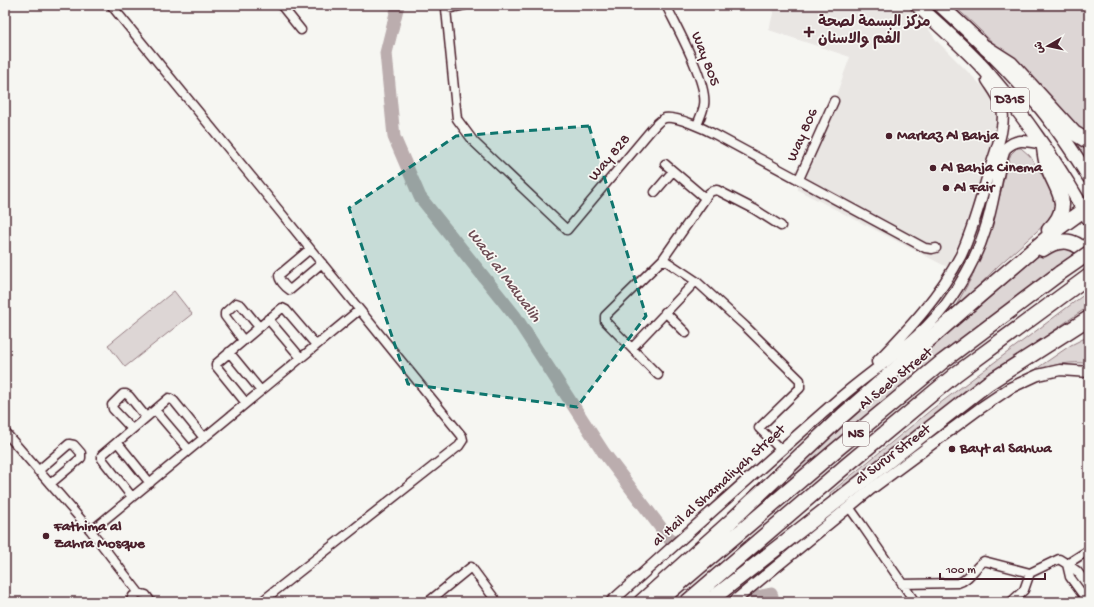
<svg xmlns="http://www.w3.org/2000/svg" width="1094" height="607" viewBox="0 0 1094 607" font-family="'Gochi Hand','Playpen Sans Arabic',sans-serif">
	<style>
		.built { fill: #e9e6e3 }
		.green { fill: #ddd6d5; stroke: #947a80 }
		.lines { fill: none; stroke-linecap: round; stroke-linejoin: round }
		.river { stroke: #bbadae; stroke-width: 13 }
		.minor-casing { stroke: #4a1f2b; stroke-width: 11 }
		.tertiary-casing { stroke: #4a1f2b; stroke-width: 13 }
		.primary-casing { stroke: #4a1f2b; stroke-width: 16 }
		.trunk-casing { stroke: #4a1f2b; stroke-width: 17 }
		.minor { stroke: #f6f6f2; stroke-width: 8 }
		.tertiary { stroke: #f6f6f2; stroke-width: 10 }
		.primary { stroke: #f6f6f2; stroke-width: 13 }
		.trunk { stroke: #f6f6f2; stroke-width: 14 }
		.trunk-bridge-casing { stroke: #4a1f2b; stroke-width: 17; stroke-linecap: butt }
		.trunk-bridge { stroke: #f6f6f2; stroke-width: 14 }
		.marked { fill: #0f766e; fill-opacity: 0.2; stroke: #0f766e; stroke-width: 3; stroke-dasharray: 8 5; stroke-linejoin: round }
		.poi-dot { fill: #4a1f2b; stroke: #f6f6f2; stroke-width: 1.5 }
		.labels { text-anchor: middle; dominant-baseline: central; stroke-width: 3.5; stroke-linejoin: round; paint-order: stroke }
		.shield { fill: #f6f6f2; stroke: #7e6067; stroke-width: 1 }
		.shield-label { font-size: 14px; font-weight: bold; fill: #4a1f2b }
		.poi-label { font-size: 15px; font-weight: bold; fill: #4a1f2b; stroke: #f6f6f2; text-anchor: start }
		.street-label { font-size: 15px; fill: #4a1f2b; stroke: #f6f6f2 }
		.water-label { font-size: 16px; font-style: italic; fill: #6c4a52; stroke: #f6f6f2 }
	</style>
	<rect width="100%" height="100%" fill="#f6f6f2"/>
	<filter id="ink" filterUnits="userSpaceOnUse"><feTurbulence type="fractalNoise" baseFrequency=".025" numOctaves="2"/><feDisplacementMap in="SourceGraphic" scale="8" xChannelSelector="R" yChannelSelector="G"/><feConvolveMatrix kernelMatrix="1 2 1 2 8 2 1 2 1" color-interpolation-filters="sRGB"/></filter>
	<g filter="url(#ink)">
		<path class="built" d="M775,5H907L920,16L936,40L993,97L1000,113L992,144L983,174L973,214L966,221L962,236L947,267L798,190L799,179L834,101L850,57L769,30Z"/>
		<path class="green" d="M953,5H1089V137C1041,96 1001,47 953,5Z
			M1074,142L1089,150V166Z
			M1017,148H1021L1030,156L1056,197L1054,216L998,266L963,302L954,309L973,275L1000,195L1007,164L1011,154Z
			M1050,246L1079,250L984,321L865,418L794,478H791L790,473L953,329Z
			M174,291L192,314L125,367L108,345Z
			M1089,291V306L1086,308L1013,359L957,399L830,498V493L931,410Z
			M1089,336V364C1071,360 1054,366 1036,369L1071,345Z"/>
		<g class="lines">
			<path class="river" d="M398,5L386,53L394,137L420,197L515,316L604,453L671,541
				M734,602L771,594L772,596"/>
			<defs>
				<path id="minor" d="M111,5C229,148 345,292 462,436L463,440L459,446L261,602
					M281,5L301,30
					M465,5L446,9L457,119L474,142L567,230L651,130C655,126 659,120 665,118C677,116 705,129 716,135L925,248L932,249L936,248
					M666,5C676,26 708,83 704,105C703,112 699,119 697,126
					M665,164L705,198
					M799,179L834,101
					M655,192L673,171
					M310,249L279,275C279,280 285,287 290,290L322,263
					M663,259L696,281L745,326L800,380V388L759,428L781,450
					M665,312L686,333
					M268,319L301,358
					M243,340L225,316V313L236,303L241,305L259,327
					M632,348L696,281
					M229,352L261,391
					M658,375L605,321V316L663,259L709,193L712,191L717,190L754,209L781,226
					M246,403L216,366V364L282,308L286,310L316,345
					M155,410L189,450
					M132,429L113,409L112,405L123,394H126L129,396L146,417
					M5,432L91,531L139,593
					M117,442L150,483
					M38,471L69,444L74,445L81,453V458L50,484
					M132,497L102,459V455L169,398L174,401L204,438
					M849,507L862,525L915,602
					M91,531L359,310
					M1089,550L1067,564L1077,571L1089,587
					M902,584L958,583C969,580 974,568 984,561L1030,573
					M130,602L133,596L139,593L146,595L151,602
					M428,602L471,567L497,602
					M1011,602L1024,590L1030,573L1059,559L1067,564L1070,577L1086,599V602"/>
				<path id="tertiary" d="M877,362C909,329 940,296 961,255C973,229 980,202 988,175C994,155 1008,124 1001,104C998,95 992,88 987,80
					M611,602C687,534 763,465 840,398C878,365 924,339 952,296C965,277 978,253 985,230C994,204 996,175 1005,149C1017,137 1027,141 1042,144
					M733,602L871,489L979,409L1010,388L1038,375L1060,370L1089,372"/>
				<path id="primary" d="M917,5C940,26 964,47 985,70C1025,116 1059,166 1089,219
					M940,5C975,37 1010,70 1040,107C1058,129 1074,153 1089,177"/>
				<path id="trunk" d="M986,48L1011,64L1074,133L1089,142
					M1044,148C1045,154 1045,160 1048,167C1057,192 1074,205 1049,230
					M1043,249C1060,237 1077,239 1089,257
					M641,602L731,521L843,415L979,296L1060,227L1089,206
					M658,602L836,450L942,362L1060,273
					M687,602L848,464L956,374L1089,276
					M708,602L988,383L1089,318"/>
			</defs>
			<use href="#minor" class="minor-casing"/>
			<use href="#tertiary" class="tertiary-casing"/>
			<use href="#primary" class="primary-casing"/>
			<use href="#trunk" class="trunk-casing"/>
			<use href="#minor" class="minor"/>
			<use href="#tertiary" class="tertiary"/>
			<use href="#primary" class="primary"/>
			<use href="#trunk" class="trunk"/>
			<defs>
				<path id="trunk-bridge" d="M1060,273L1089,253"/>
			</defs>
			<use href="#trunk-bridge" class="trunk-bridge-casing"/>
			<use href="#trunk-bridge" class="trunk-bridge"/>
		</g>
	</g>
	<path class="marked" d="M589,126L646,316L577,407L408,384L349,208L456,136Z"/>
	<g class="poi-dot">
		<path d="M807 26h4v4h4v4h-4v4h-4v-4h-4v-4h4z"/>
		<circle cx="889" cy="136" r="4"/>
		<circle cx="933" cy="168" r="4"/>
		<circle cx="946" cy="188" r="4"/>
		<circle cx="952" cy="449" r="4"/>
		<circle cx="46" cy="536" r="4"/>
	</g>
	<g class="labels">
		<g class="shield">
			<rect x="991" y="88" width="38" height="24" rx="3"/>
			<rect x="843" y="422" width="26" height="24" rx="3"/>
		</g>
		<g class="shield-label">
			<text x="1010" y="100">D315</text>
			<text x="856" y="434">N5</text>
		</g>
		<g class="poi-label">
			<text x="818" y="23">مركز البسمة لصحة<tspan x="818" dy="17">الفم والاسنان</tspan></text>
			<text x="897" y="136">Markaz Al Bahja</text>
			<text x="941" y="168">Al Bahja Cinema</text>
			<text x="954" y="188">Al Fair</text>
			<text x="960" y="449">Bayt al Sahwa</text>
			<text x="54" y="527">Fathima al<tspan x="54" dy="17">Zahra Mosque</tspan></text>
		</g>
		<g class="street-label">
			<text transform="translate(705 59) rotate(69)">Way 805</text>
			<text transform="translate(803 135) rotate(-66)">Way 806</text>
			<text transform="translate(610 158) rotate(-50)">Way 828</text>
			<text transform="translate(896 379) rotate(-39)">Al Seeb Street</text>
			<text transform="translate(893 455) rotate(-37)">al Surur Street</text>
			<text transform="translate(719 486) rotate(-42)">al Hail al Shamaliyah Street</text>
		</g>
		<g class="water-label">
			<text transform="translate(503 276) rotate(53)">Wadi al Mawalih</text>
		</g>
	</g>
	<rect width="1094" height="607" fill="none" stroke="#f6f6f2" stroke-width="20"/>
	<rect x="10" y="10" width="1074" height="587" fill="none" stroke="#4a1f2b" stroke-width="1.5" filter="url(#ink)"/>
	<g transform="translate(1048 46) rotate(261)" stroke="#f6f6f2" stroke-width="3" paint-order="stroke">
	<path d="M0-3L7 15L0 10L-7 15Z" fill="#4a1f2b"/>
	<text y="-6" font-size="11" font-weight="bold" text-anchor="middle" fill="#4a1f2b">ش</text>
	</g>
	<path d="M940 573v6h105v-6" fill="none" stroke="#4a1f2b" stroke-width="2"/>
	<text x="946" y="573" font-size="12" fill="#4a1f2b" stroke="#f6f6f2" stroke-width="3" paint-order="stroke">100 m</text>
</svg>
